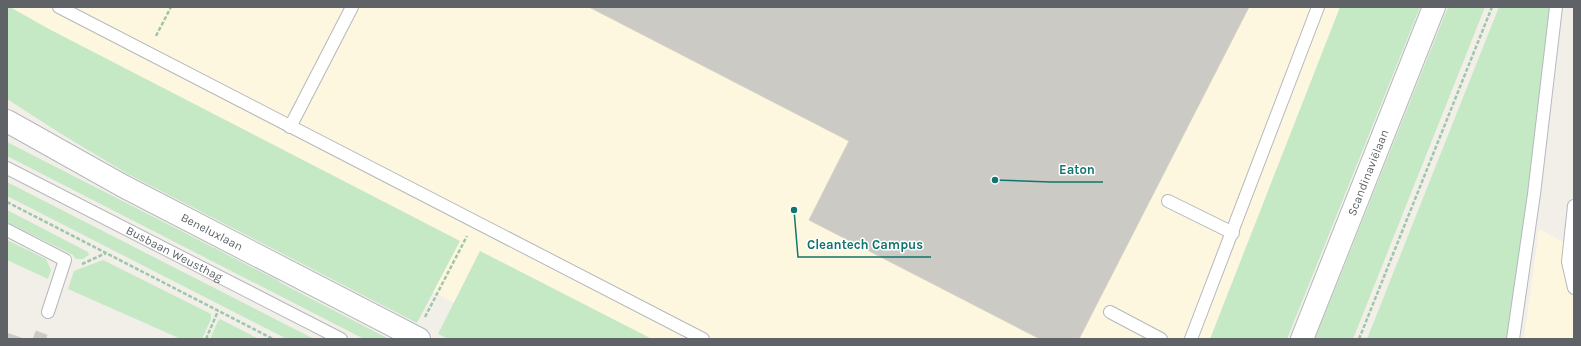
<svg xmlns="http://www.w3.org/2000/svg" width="1581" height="346" viewBox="0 0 1581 346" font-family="Karla,sans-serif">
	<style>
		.commercial { fill: #fef7e0 }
		.grass { fill: #c5e8c5 }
		.building { fill: #cccac5; stroke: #d6d1c6 }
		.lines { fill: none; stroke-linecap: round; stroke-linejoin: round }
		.service-casing { stroke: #b5b8bc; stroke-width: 14 }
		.minor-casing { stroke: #b5b8bc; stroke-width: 24 }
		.tertiary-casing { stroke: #b5b8bc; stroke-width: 24 }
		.path { stroke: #9cc7a9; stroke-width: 2.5; stroke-dasharray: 4 2; stroke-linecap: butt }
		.service { stroke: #fff; stroke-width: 12 }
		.minor { stroke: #fff; stroke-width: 22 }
		.tertiary { stroke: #fff; stroke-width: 22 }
		.labels { text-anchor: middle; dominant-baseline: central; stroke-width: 3; stroke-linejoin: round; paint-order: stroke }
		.street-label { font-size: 12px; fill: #5f6368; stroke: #fff }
		.leader { fill: none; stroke: #0f766e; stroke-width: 1.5 }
		.callout-dot { fill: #0f766e; stroke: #fff; stroke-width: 1.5 }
		.callout-label { font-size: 13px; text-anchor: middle; font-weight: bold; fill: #0f766e; stroke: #fff; stroke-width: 3; stroke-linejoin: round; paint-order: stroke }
	</style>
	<rect width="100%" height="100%" fill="#f1efe8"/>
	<path class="commercial" d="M7,7H1399L1271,339H528L7,82Z
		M1539,229L1574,248V339H1524Z"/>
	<path class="grass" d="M7,7H10L47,28L460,241L417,323L128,174L63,135L7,99Z
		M1340,7H1420L1287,339H1210Z
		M1448,7H1485L1353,339H1315Z
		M1499,7H1550L1537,132L1510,339H1367Z
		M7,142L279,281V282L389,339H364L7,156Z
		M7,182L314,339H287L7,196Z
		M7,210L88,252L89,255L83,259H76L73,255L7,222Z
		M7,240L46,259L51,270L48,279L7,260Z
		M480,251L652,339H449L438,334Z
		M103,260L211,314V319L202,339H181L68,289L74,271Z
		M220,319L259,339H210L218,321Z"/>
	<path class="building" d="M589,7H1249L1079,339H1040L809,220L849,141Z
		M36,331L47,335L46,339H33Z
		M7,333L24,339H7Z"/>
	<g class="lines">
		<defs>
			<g id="service">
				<path d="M59,7L703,339"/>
				<path d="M290,127L352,7"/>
				<path id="s1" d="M7,168L341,339"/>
				<path d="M1168,201L1233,233"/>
				<path d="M1574,206L1568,262L1574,288"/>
				<path d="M7,230L65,260L48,312"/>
				<path d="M1110,312L1161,339"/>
				<path d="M1191,339L1318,7"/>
				<path d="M1513,339L1534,194L1556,7"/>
			</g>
			<g id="minor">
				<path id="s2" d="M1302,339L1434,7"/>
			</g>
			<g id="tertiary">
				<path id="s3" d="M7,121L123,186L419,339"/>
			</g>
		</defs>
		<use href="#service" class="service-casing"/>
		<use href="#minor" class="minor-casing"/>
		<use href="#tertiary" class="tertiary-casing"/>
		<path class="path" d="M156,36L171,7
			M7,202L273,339
			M82,264L106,253
			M425,317L467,236
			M206,339L218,311
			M1359,339L1492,7"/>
		<use href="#service" class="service"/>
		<use href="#minor" class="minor"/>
		<use href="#tertiary" class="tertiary"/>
	</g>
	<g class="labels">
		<g class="street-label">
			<text stroke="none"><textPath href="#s2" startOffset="179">Scandinaviëlaan</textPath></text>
			<text stroke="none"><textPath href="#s3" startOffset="233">Beneluxlaan</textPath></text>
			<text stroke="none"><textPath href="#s1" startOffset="188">Busbaan Weusthag</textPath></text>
		</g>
	</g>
	<path class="leader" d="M995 180L1051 182H1103M794 210L798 257H931"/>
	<g class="callout-dot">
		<circle cx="995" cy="180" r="4"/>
		<circle cx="794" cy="210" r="4"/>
	</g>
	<g class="callout-label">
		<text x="1077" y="174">Eaton</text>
		<text x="865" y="249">Cleantech Campus</text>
	</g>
	<rect width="1581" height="346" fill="none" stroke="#5f6368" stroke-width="16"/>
</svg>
